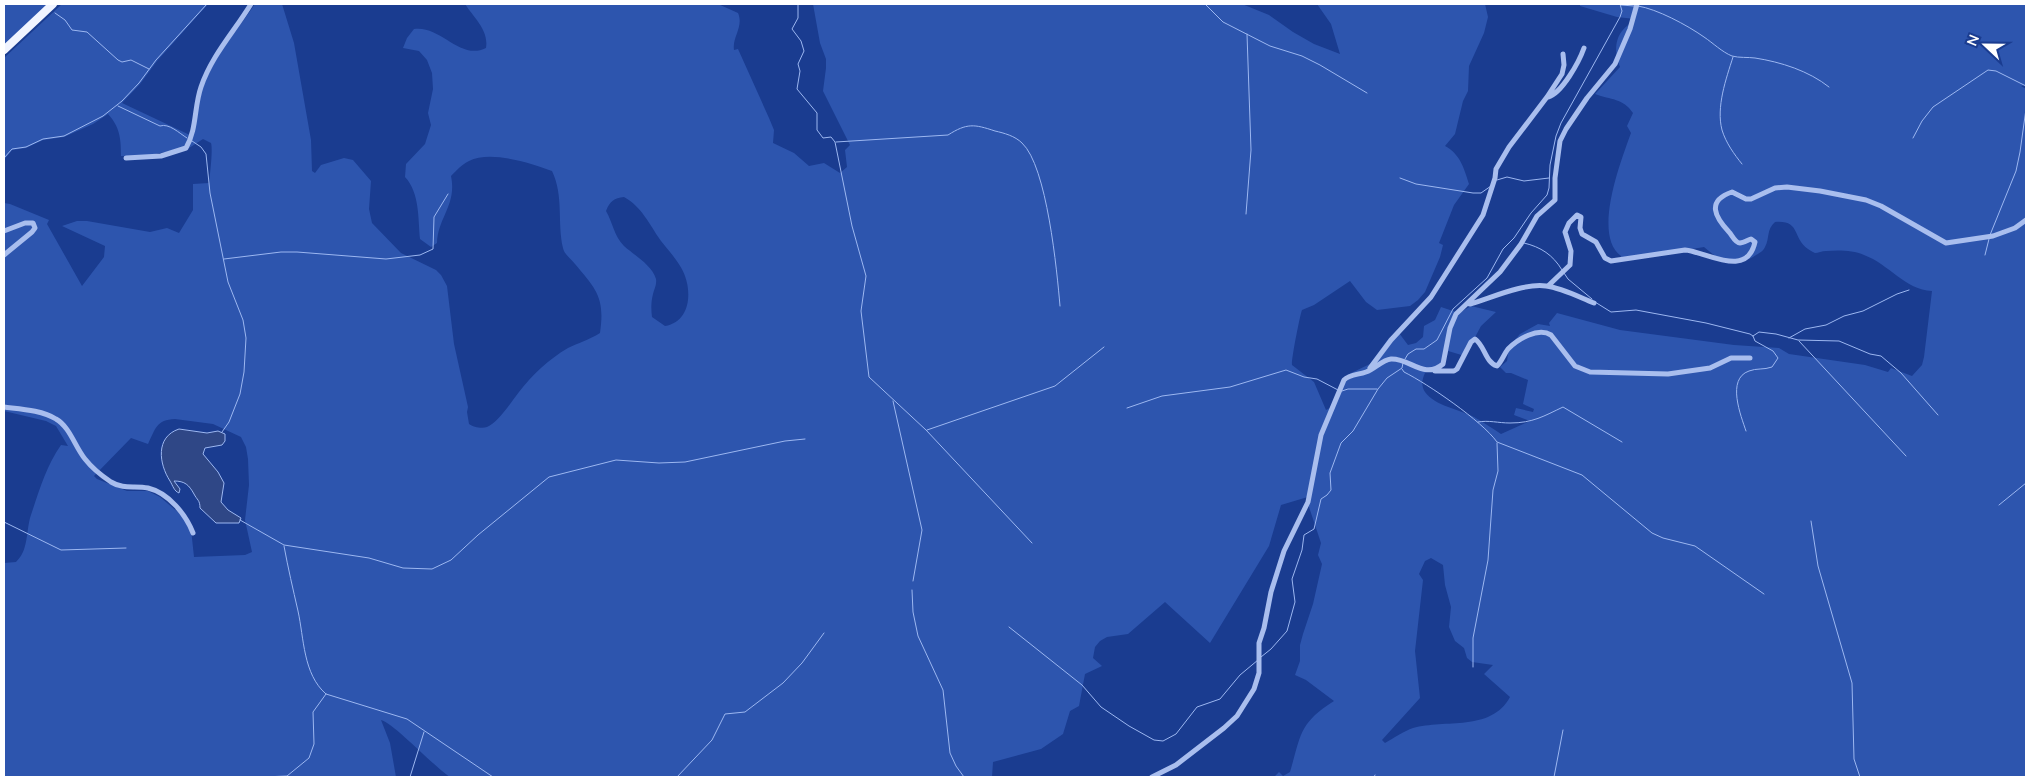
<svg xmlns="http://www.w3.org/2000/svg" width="2030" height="781" viewBox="0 0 2030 781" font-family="Mulish,sans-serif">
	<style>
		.green { fill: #2d55ae; fill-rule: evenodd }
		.water { fill: #2f4786; stroke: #9cb7f1 }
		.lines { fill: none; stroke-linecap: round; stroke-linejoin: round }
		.stream { stroke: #9cb7f1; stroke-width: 1 }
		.street { stroke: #a9beee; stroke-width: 5 }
		.primary { stroke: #f0f4ff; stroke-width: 8 }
	</style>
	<rect width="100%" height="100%" fill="#1a3c90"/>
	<path class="green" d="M4,4H48L4,46Z
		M62,4H208L157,61L140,84L122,103L192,136C195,122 197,108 201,94C210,61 236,32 255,4H282L294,43L311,140L312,171L315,173L321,165L344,158L353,160L371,181L369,209L372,223L401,253L436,270L441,275L447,286L454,344L468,407L467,412L469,424C473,427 482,429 487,427C498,423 511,402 519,392C532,375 549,359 568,348C578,343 589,340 600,333C605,298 597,290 575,264C571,259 564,254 563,248C557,222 564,196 552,171C531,163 490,150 469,161C461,165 457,170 451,176C457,205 438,217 437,243L431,247L420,239C418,219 420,193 405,177L406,164L425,144L431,125L428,113L433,89L432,73L427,60L419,51L403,48L407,38L414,29C441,25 460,61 486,48C489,30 474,18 465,4H718L738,13C744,27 732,37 734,50L738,49L769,118L774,130L773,143L794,153L809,166L824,163L840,173L847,167L845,150L850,145L823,91L826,68V59L820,43L813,4H1242L1269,15L1293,32L1314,44L1340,54L1331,24L1317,4H1485L1488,17L1484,33L1469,66L1468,91L1463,101L1455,134L1445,146C1460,154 1464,168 1469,184L1454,205L1439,243L1443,245L1440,257L1425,292L1418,300L1410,306L1377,310L1366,302L1350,281L1314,305L1302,310C1300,315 1291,361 1292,365L1314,382L1326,410L1330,408L1347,375L1370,364L1389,338L1399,333L1408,345L1416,343L1423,337L1424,326L1435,320L1441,307L1459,313L1471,306L1496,312L1481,326L1465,356L1448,351C1447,364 1434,366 1425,373C1422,379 1421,386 1425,392C1435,406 1459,409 1474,417C1483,422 1492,428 1501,434L1530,421L1514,415L1516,408L1533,412L1534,409L1523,404L1528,380L1511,373H1506L1500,367L1507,361L1509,347L1520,334L1538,324L1550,326L1549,323L1557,313L1620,330L1734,345L1779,348L1789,354L1865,365L1888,372L1891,368L1912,376L1922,365L1924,357L1932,291C1905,290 1889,264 1864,255C1853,250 1838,250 1826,251C1822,251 1818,253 1815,253C1812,252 1810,250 1808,249C1792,238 1801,220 1775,222C1766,230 1770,238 1765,247C1763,252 1757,254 1753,257C1730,269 1722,262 1704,247L1620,261L1621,256C1592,235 1621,161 1631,133L1627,126L1633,113C1623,98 1611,100 1595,94L1620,67C1615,56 1614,41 1622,31C1626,26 1631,23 1635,19L1617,17L1580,6V4H2026V85L2021,86L2026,89V777H1274L1279,772L1283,776L1290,772C1301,735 1299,723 1334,701L1306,680L1295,675L1300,661V645L1303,634L1313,604L1322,564L1318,555L1321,543L1308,504L1311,496L1281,505L1269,546L1210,643L1165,602L1128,634L1107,637L1100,641L1095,647L1093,658L1102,666L1085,674L1079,706L1070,711L1063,734L1041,749L993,762L992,777H450C433,766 395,724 381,720L390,743L396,777H4V563L16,562C28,551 26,534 30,518C38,494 46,466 61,445L68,446L56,426L46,421L4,411V203L10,204L49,220L47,224L82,286L104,257L105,246L62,226L77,221H87L150,232L167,228L179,233L193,210V184L209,183C210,174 213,149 211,143L203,139L189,148L143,156H121C121,139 120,127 108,114L93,124L64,137L43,140L26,148L12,150L4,160V58ZM624,197C642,207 649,224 661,241C669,251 681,264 685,276C692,295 689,322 665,326L652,317C651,309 651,302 653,294C654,289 657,285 656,279C652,265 634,255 624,246C614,236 613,223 606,211C610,201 614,198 624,197ZM175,419L213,424L241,437L246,447L248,459L249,485L245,520L252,552L245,555L194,557L191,529L186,519L160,497L148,491H127L97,479L94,476L131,438L148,444C156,428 156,420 175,419ZM1431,558L1443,565L1445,585L1451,607L1449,627L1455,641L1464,648L1467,658L1472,662L1493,665L1484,674L1510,697C1491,732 1445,719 1413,728C1404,731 1394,738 1385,743L1382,740L1420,698L1415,651L1423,580L1419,574L1425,561Z"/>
	<path class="water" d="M179,429L207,433L218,431L225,434V441L222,445L205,448L203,454L218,472L224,483L221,502L228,510L241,518L239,523H216L200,508C200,500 197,500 194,494C189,485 185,481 174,481L180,489L179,493C174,491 173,486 170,481C159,464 155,437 179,429Z"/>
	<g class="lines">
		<path class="stream" d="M798,4V18L792,29L801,41L804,51L798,64L800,71L797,89L817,113V130L823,138L831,137L835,142L852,226L866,276L861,311L869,377L926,430L1032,543
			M1205,4L1223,22L1270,46L1302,56L1320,65L1367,93
			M1621,5L1634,6
			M1638,6C1657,9 1687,25 1704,37C1713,43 1722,52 1732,56C1739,58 1748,57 1755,58C1781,62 1809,71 1829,87
			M55,13L65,20L72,30L87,32L118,60L122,62L131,60L149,69
			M1733,57C1726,79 1716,107 1722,130C1726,143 1734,154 1742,164
			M118,106L160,126C169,123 179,133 187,138
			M1913,138L1922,121L1933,107L1988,70L1996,71L2026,86
			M192,141L201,147L206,154L210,193L228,282L243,320L246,338L244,372L240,394L229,422L222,432
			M836,142L948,135C967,123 974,124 995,131C1004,133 1015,136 1022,143C1047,166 1057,271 1060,306
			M4,158L12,149L26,147L43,139L64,136L103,116L122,101L139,83L156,60L207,4
			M1400,178L1416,184L1473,193H1481L1491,186
			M1497,180L1507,177L1524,181L1549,178
			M1246,214L1251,150L1247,34
			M1990,235L2016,171L2020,152L2026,109
			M1524,243C1541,247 1553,255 1562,270
			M1985,255L1989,239
			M224,259L281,252H297L386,259L420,255L433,249L434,217L448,194
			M1564,273L1568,279L1592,299
			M1595,302L1611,312L1636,310L1706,323L1750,334L1753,336L1755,341L1773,351L1778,358L1772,367C1764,370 1756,368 1749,371C1726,379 1741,416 1746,431
			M1753,336L1759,332L1776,334L1798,340L1839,341L1870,354L1881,356L1901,373L1938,415
			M1789,338L1805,329L1826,325L1844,316L1863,311L1897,294L1909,290
			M1799,341L1906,456
			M1405,359L1408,354L1416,349H1424L1437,340L1453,309L1487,278L1503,249L1514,238L1531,213L1547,195L1549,188L1550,165L1556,136L1561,123L1620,17L1622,11L1620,4
			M1402,369L1404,372C1428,384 1482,421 1497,442L1582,475L1652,533L1663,538L1695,546L1764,594
			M1342,391L1348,389H1377
			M893,401L922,530L913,581
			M1127,408L1162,396L1230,387L1286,370L1304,377L1317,379L1338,390
			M1478,422C1489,420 1498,423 1510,423C1533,423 1544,416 1563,407L1622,442
			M927,430L1055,386L1104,347
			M1999,505L2026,483
			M240,520L284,545L369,558L403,568L432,569L451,560L478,535L549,477L616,460L659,463L685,462L785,441L805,439
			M1811,521L1818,566L1852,683L1854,759L1860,777
			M4,522L61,550L126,548
			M284,546C288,568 293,589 298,611C304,638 303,674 326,694L407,719L493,777
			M912,590L913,612L918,636L943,690L950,753L956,766L964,777
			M1009,627L1082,685L1101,707L1129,726L1154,740L1163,741L1176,734L1197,707L1220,699L1240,675L1258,660
			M1261,657L1271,649L1287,631L1295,602L1292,579L1302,550L1304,535L1314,529L1321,499L1327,495L1331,490L1330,473L1341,443L1353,431L1378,389L1387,378L1402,368L1403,363
			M1473,667V638L1488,560L1493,490L1498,471L1497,443
			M263,777L287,776L309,758L314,744L313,712L326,694
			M410,777L424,732
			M677,777L712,740L725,714L745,712L783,683L802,663L824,633
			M1374,777L1375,775
			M1554,777L1563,730"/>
		<path class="street" d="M1548,97C1562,93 1579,62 1584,48
			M126,158L161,156L186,148C197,129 194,107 201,87C212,55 234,32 251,4
			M4,231L25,223H33L35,228L32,232L4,255
			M1548,286L1570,265L1571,251L1565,232L1569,223L1577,215L1581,217L1580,228L1582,234L1596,242L1605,258L1611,261L1685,250C1707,252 1747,279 1755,242L1751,239C1748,240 1743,243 1740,243C1735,243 1732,235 1729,232C1715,217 1706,201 1732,192L1746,199H1751L1775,188L1787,187L1820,191L1866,200L1881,206L1946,243L1993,236L2015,228L2026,220
			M1470,304C1491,298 1523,283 1546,286C1562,288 1579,297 1594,303
			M1370,368L1391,340L1431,297L1483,215L1495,178L1496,169L1509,147L1547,97L1562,74L1564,65L1563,54
			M1435,371H1454L1457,369L1471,342L1475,339C1485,346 1485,362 1497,366C1502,361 1504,354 1508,349C1518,339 1538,327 1551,335L1575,366L1590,372L1668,374L1710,368L1731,358H1750
			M4,407C20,409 42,410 56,419C70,427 75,447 85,459C92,468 102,476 111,482C124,490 135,485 148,488C169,493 186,515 193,533
			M1152,777L1176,765L1224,728L1237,716L1254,689L1259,673V643L1264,628L1271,592L1284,551L1308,502L1321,435L1344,380C1350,374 1358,375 1366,372C1375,369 1382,360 1391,359C1410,358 1424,380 1443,364L1450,328L1456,314L1500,272L1521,244L1537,216L1555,200V178L1560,141L1566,129L1587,98L1615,64L1630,29L1637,4"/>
		<path class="primary" d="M4,50L53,4"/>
	</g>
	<rect width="2030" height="781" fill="none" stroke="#ffffff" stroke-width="10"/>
	<g transform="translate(1985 45) rotate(292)" stroke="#1a3c90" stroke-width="4" paint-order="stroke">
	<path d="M0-4L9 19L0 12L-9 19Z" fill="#ffffff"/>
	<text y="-8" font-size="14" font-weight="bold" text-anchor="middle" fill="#ffffff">N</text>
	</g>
</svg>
